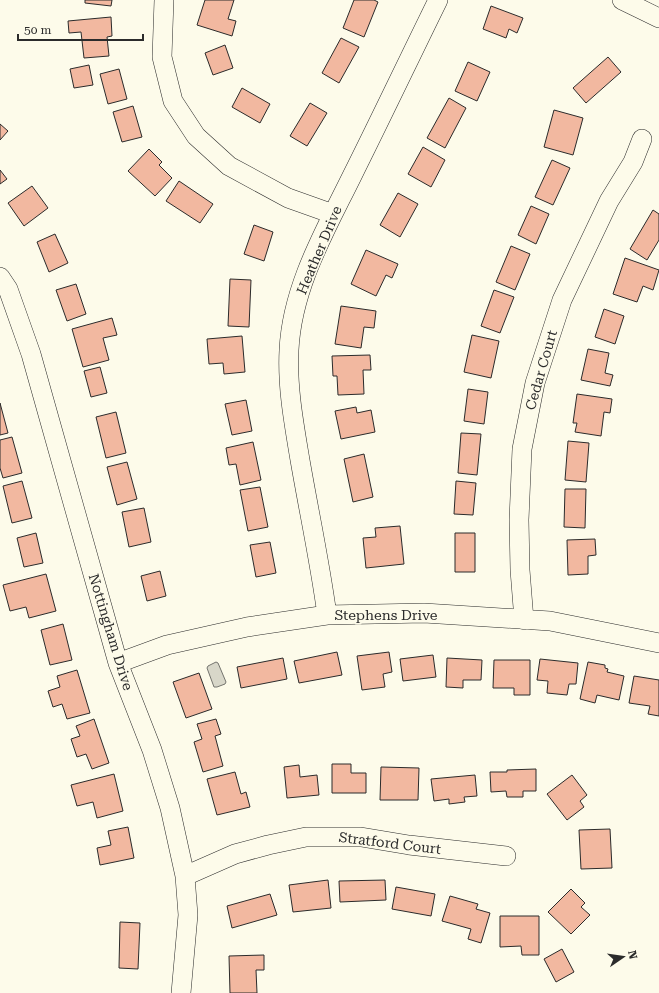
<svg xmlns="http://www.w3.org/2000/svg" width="659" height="993" viewBox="0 0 659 993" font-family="'Roboto Serif',serif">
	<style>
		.water { fill: #d8d7c9; stroke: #74746e }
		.building { fill: #f2b8a0; stroke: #2b2b2b }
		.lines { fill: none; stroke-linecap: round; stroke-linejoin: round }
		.minor-casing { stroke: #2b2b2b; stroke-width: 20 }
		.minor { stroke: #fdfbea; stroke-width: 19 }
		.labels { text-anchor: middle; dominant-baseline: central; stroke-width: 3; stroke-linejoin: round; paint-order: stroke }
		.street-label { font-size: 14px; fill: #2b2b2b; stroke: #fdfbea }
	</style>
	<rect width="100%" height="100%" fill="#fdfbea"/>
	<path class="water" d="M216,662L218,663L226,682L225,684L217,687H214L207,668L208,666Z"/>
	<path class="building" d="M85,0H112L111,6L85,3Z
		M205,0H234L228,19L236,21L232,36L197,25Z
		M354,0H374L378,2L364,37L343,28Z
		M491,6L523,18L517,33L509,29L506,38L483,29Z
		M111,17L112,36L107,37L109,56L84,58L81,32L69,33L68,21Z
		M341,38L359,47L339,83L322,73Z
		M225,45L233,68L213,75L205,53Z
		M608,57L621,72L586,103L573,88Z
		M468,62L490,72L477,101L455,91Z
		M89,65L93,85L74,88L70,69Z
		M119,69L127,99L108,104L100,74Z
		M242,88L270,104L260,123L232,107Z
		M449,98L466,108L445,148L427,138Z
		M310,103L327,113L307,146L290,136Z
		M133,106L142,137L122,142L113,112Z
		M554,110L583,118L573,155L544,147Z
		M0,124L8,131L0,140Z
		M423,147L445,160L431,187L408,174Z
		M149,149L162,162L159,165L172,178L155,196L128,171Z
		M552,160L570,168L553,205L535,197Z
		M0,170L7,179L0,184Z
		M179,181L213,204L200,223L166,201Z
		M32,186L48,208L24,226L8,203Z
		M398,193L418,204L400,237L380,225Z
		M531,206L549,214L536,244L518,235Z
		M653,210L659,214V240L647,260L630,249Z
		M254,225L273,232L264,261L244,254Z
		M55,234L68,263L49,272L37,242Z
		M511,246L530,254L515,290L496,282Z
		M366,250L398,264L392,278L386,275L376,296L351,284Z
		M625,258L659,270L653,290L643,286L637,302L613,294Z
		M230,279L251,280L249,327L228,326Z
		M76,284L86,314L67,321L56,290Z
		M494,290L514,297L500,333L481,326Z
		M341,306L376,311L374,328L364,327L361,348L335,344Z
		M604,309L624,316L615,344L595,337Z
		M112,318L117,335L103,338L109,360L83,367L72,329Z
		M472,335L499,341L491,378L464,372Z
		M242,336L245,372L224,374L223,363L209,364L207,339Z
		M588,349L609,353L605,373L613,375L610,386L581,380Z
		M370,355L371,370H363L364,394L338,395L337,376H333L332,356Z
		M100,367L107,393L91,397L84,371Z
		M468,389L488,392L484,424L464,421Z
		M577,394L612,399L610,413L604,412L601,436L575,432L577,423H573Z
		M246,400L252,431L232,435L225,404Z
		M0,403L8,433L0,435Z
		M356,407L357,413L371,410L375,432L341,439L335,411Z
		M116,412L126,453L106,458L96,417Z
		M461,433L481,434L477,475L458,473Z
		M12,437L22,473L3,478L0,468V440Z
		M568,441L589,443L586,482L565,480Z
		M253,442L261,480L240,485L236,464L229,465L226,448Z
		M364,454L373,497L353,502L344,459Z
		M127,462L137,499L117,505L107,467Z
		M22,481L32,518L12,523L3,486Z
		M456,481L476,483L473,515L454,514Z
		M260,487L268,527L248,531L240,490Z
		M565,489H586L585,528L564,527Z
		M144,508L151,542L129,547L122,512Z
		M400,526L404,564L366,568L363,538L376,537L375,528Z
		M36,533L43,563L24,567L17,538Z
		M455,533H475V572H455Z
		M595,539L596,555L588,556V574L568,575L567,540Z
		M270,542L276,573L256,577L250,545Z
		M160,571L166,596L147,601L141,576Z
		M46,574L56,611L29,618L26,607L10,611L3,585Z
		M63,624L72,660L50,665L41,630Z
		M337,652L342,675L299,683L294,661Z
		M389,652L392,672L383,674L385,687L362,690L357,656Z
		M433,655L436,677L403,681L400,659Z
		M283,658L287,679L241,688L237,667Z
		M447,658L482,660L481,680H463V688L446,687Z
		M540,659L578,663L576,684H569L567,695L547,693L548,681L537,680Z
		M494,660H530V695H514V688H493Z
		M588,662L605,665V668L608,669L607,672L624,676L619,700L597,695L595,703L580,699Z
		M77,670L90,713L67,719L62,704L53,707L48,691L60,687L57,676Z
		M199,673L212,709L186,718L173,682Z
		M634,676L659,680V716L648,714L650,706L629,703Z
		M94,719L109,763L92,769L86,754L77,757L71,739L80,736L76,726Z
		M216,719L221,734L215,736L223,766L203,772L194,742L202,739L197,724Z
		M332,764H351V773H366V793H332Z
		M299,765L300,777L317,775L319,795L287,798L284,767Z
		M381,767L419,768L418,800H380Z
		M536,769V791H523V797H507L506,791L491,792L490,772H507V770Z
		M235,772L241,794L246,792L250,807L217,815L207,779Z
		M114,774L123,811L97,818L93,802L77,806L71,785Z
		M475,775L477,796L464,797L465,802L449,804V799L434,801L431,779Z
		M572,775L587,795L580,801L584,807L567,820L547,794Z
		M128,827L134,858L100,865L97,848L111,845L108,831Z
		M610,829L612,868L581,869L579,830Z
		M328,880L331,908L293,912L289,885Z
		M385,880L386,900L340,902L339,881Z
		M396,887L435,894L431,916L392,909Z
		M571,889L585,903L581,907L590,915L571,934L548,912Z
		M270,894L277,915L232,928L227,906Z
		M450,896L478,904L476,909L490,913L481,943L468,939L471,929L442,921Z
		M500,916H539V955H522L521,946L500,947Z
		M120,922L140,923L138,969L119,968Z
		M562,949L574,972L556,982L544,959Z
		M264,955V970H256L257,993H230L229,956Z"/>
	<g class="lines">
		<defs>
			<path id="minor" d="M164,0L162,57L173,101L196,136L229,166L288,198L333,214
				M622,0L659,18
				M0,277L8,289L31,354L118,663L152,750L170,808L185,876L188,915L181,993
				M327,615C320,563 309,512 300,460C294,424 287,387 289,350C292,287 325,231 352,176C381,118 409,59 438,0
				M524,620L520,570L519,520L522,449L535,383L562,300L609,201L633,162L642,139
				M118,663L167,645L247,627L327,615L424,613L550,621L659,643
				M185,876L235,854L268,845L306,837H361L409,845L506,856"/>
		</defs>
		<use href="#minor" class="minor-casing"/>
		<use href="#minor" class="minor"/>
	</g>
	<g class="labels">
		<g class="street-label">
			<text transform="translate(319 250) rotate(-67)">Heather Drive</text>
			<text transform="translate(541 370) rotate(-74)">Cedar Court</text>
			<text x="386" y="615">Stephens Drive</text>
			<text transform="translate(111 632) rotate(73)">Nottingham Drive</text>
			<text transform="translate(390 843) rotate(7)">Stratford Court</text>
		</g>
	</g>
	<g transform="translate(623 957) rotate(77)" stroke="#fdfbea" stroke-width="3" paint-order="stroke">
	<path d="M0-3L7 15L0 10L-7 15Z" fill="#2b2b2b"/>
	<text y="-6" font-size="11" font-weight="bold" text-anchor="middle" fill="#2b2b2b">N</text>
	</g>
	<path d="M18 34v6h125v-6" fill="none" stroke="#2b2b2b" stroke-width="2"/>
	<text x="24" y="34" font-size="12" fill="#2b2b2b" stroke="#fdfbea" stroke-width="3" paint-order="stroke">50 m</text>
</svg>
